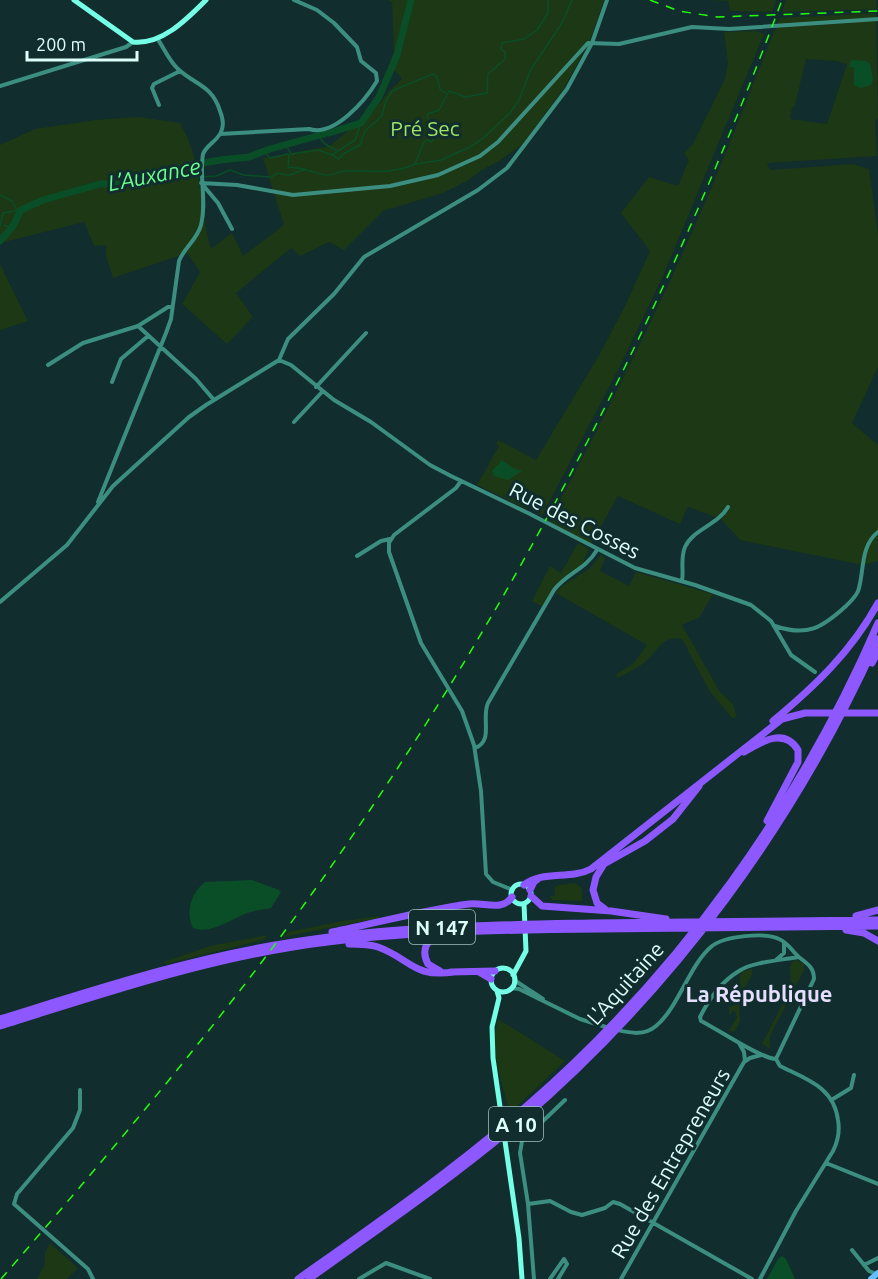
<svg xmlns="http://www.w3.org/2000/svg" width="878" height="1279" viewBox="0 0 878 1279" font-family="Ubuntu,sans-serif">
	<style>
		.green { fill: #1c3814; fill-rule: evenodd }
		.water { fill: #0a4e27 }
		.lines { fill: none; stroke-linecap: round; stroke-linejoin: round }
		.stream { stroke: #0a4e27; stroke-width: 1.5 }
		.river { stroke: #0a4e27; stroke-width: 7 }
		.street { stroke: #3b8e80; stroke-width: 4 }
		.secondary { stroke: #74ffe6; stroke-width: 5 }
		.primary { stroke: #64beff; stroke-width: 6 }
		.highway { stroke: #8d58ff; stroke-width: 7 }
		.rail { stroke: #23ff09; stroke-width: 1.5; stroke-dasharray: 9 8; stroke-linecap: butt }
		.labels { text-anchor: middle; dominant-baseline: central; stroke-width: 6; stroke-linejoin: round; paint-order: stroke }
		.shield { fill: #112d2d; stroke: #a0c0be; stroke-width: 1.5 }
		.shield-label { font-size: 20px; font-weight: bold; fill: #ddfffc }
		.park-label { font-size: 21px; fill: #9ee564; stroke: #112d2d }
		.street-label { font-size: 21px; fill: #ddfffc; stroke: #112d2d }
		.water-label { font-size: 22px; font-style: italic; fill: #6bff92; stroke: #112d2d }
		.neighbourhood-label { font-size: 22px; font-weight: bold; fill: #e4dfff; stroke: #112d2d }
	</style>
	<rect width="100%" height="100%" fill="#112d2d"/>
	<path class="green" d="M387,0H604L590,41L564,88L523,144L499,161L482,170L467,181L443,193L383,211L344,250L329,242L300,256L291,248L236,293L253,317L227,344L182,304L200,272L187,253L113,278L106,256V245L94,246L84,222L0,243V145L35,129L95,120L138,117L180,123C183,130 188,137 190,144C202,177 201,215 211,249L232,233L243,256L284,225L263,158L330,146L380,103L388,92L402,79L391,66L394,51L392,2Z
		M709,0H776L772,12L730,11L728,1Z
		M786,0H876L877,9L782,12Z
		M876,13L878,118L875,122L877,156L767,163L770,170L853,164L869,169L878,234V367L852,423L878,445V561L863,565L740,540L721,519L688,507L680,524L618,496L591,544L549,521C607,413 662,303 710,191C734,134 756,75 780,18ZM806,59L836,61L847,64L827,124L790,119L792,108L795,105Z
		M756,31L764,34L663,276L620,366L542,516L529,507L527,509L477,485L499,446L496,444L498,440L536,460L601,352L627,302L650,251L621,213L649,177L678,186L689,160L684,153L693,144L725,79L728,63L724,32Z
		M0,264L28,321L0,330Z
		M578,543L589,549L583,563L554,586L543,607L532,601L550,566L561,573Z
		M601,555L605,558L600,571L629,586L636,572L713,594L700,617L682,625L720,692L733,704L737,717L732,718L710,692L682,639C662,634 657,653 644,663C636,669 626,673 618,678L616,674L633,664L647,645L556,593L562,586L589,569Z
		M575,883L582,888V901L552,900L550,896H554L555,893L554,888L558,885Z
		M379,916V918L284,937L288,932L343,921Z
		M268,935L263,940L165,964L164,962L210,946Z
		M796,960L804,964V970L770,1036V1049L762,1044L791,987L790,966L793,961Z
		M751,969L753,972L739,999L740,1021L735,1031L733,1032L729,1030L737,1018L735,1011H732L731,1014H729V1007L733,1006C735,1002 739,997 739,992C741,981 736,971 751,969Z
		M498,1019L565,1061L510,1113C502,1084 489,1048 498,1019Z
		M50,1243L78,1268L67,1279H37L45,1264V1253Z"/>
	<path class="water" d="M851,60L866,61L870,64L873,80L871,85L861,88L854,85V68L849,67Z
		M502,460L513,468L522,471L508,480L494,476L492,471Z
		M252,880L279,890L281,892L271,908C263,910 255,910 247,913C231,919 211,935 193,928C185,912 191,893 205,882Z
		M782,1256L786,1259L795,1279H767L778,1259Z"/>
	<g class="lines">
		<path class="stream" d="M318,136L325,144L336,150
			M284,146L287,147L291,154L318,150L332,155L355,140L361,123
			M264,151L270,158L288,154
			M289,155L288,167L305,169
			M332,155L339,159L343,154L360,145L365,131L382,116L385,103L392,91L433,74L437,77L440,89L445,93
			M194,164L197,177L216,176L230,170L244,175L271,177L278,173C293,178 292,172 304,170C312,169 320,176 327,175C334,175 340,171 346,171C372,170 390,175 415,164L424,142L427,140L432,142L436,133L427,117L428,114L439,110L449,91L466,97L487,93L488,74L505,59V52L501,49L502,43L524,39L537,30L548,13V0
			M416,164L441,160L470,147L482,139L510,113L519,100L531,69L562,23L572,0
			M0,195L12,201L17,210
			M4,225L11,228
			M0,226L3,213L21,210"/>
		<path class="river" d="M329,133L361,123L379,97L397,55L411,0
			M0,241L13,226L21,210L43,200L100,184H123L139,175L154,172L220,160L249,157L270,149L324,134"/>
		<path class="street" d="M0,86L126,47L133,42
			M159,105L152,88L154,84L180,71
			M220,134L309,129C334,137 365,101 377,81L376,73L361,61L357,47L334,23L317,10L294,0
			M201,183L237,185L293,195L390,186L438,175L480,156L498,142L588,43L619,44L692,27L729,29L878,19
			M202,184L218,203L232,229
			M138,326L196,379L214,400
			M279,360L291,365L334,400L371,422L430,465L451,476L528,513L635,568L695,585L751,605L771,621L791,655L815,672
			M279,360L288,339L334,294L364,257L478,190L507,168L567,89L592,43L607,0
			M48,365L83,343L138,326L168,307H172
			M112,382L121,359L148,336
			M316,387L366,333
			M294,422L322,392
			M461,481L456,488L394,535L389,543V552L421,643L462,711L474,745L481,791L486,874L493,882L513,890
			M98,502L166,333L171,319L179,261C184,248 197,240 201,225C207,202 199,178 203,154C207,144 220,140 222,129C224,123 222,116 220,111C212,85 195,85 178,69C169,61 164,48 157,38
			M357,556L381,541L390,539
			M682,581C684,570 680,559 685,547C693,529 718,525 728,507
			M0,602L67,545L113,486L189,417L206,405L279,360
			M775,626C807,637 822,628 846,606C851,601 858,595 859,588C864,569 861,545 878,532
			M475,748C494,741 481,718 488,703L554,590C567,573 585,570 597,550
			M776,960L784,953V942
			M514,980L543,999
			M511,988L519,989L580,1019L609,1028
			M617,1030C631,1033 644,1036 656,1026C679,1007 689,965 712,946C725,936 765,932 779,939C789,943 792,952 800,958C808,964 814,968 814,979L776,1059
			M739,1043L744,1052L745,1061
			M776,1059C760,1058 719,1030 701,1021L700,1017C709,999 722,981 739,971C752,962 782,960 798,957
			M80,1090V1110L73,1128L17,1194L14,1204L88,1269L93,1279
			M833,1099L851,1088L854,1075
			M826,1163L878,1184
			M528,1204L550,1201L571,1212L582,1215L605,1208L613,1202L620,1204L752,1279
			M852,1250L869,1271L876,1274
			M864,1265L878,1258
			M359,1279L386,1263L430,1279
			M534,1279L528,1204L520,1153L522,1141L565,1100
			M550,1279L564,1259L567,1264L558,1279
			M621,1279L744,1062L750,1058L761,1055
			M760,1279L796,1211L833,1151C838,1141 840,1131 838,1120C834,1087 806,1079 780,1066L776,1059"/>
		<path class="secondary" d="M74,0L133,42C162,45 187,19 206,0
			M511 894a10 10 0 1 1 20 0a10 10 0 1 1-20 0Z
			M491 980a12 12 0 1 1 24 0a12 12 0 1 1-24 0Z
			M513,975L526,951L524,904
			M497,991L499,998L492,1027L493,1058L519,1238L522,1279"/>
		<path class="primary" d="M871,1279L878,1273"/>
		<path class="highway" d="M872,663L878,652
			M773,721C815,686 852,651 878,603
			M744,752C761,742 784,727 798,750V762L767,821
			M524,885C542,870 570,880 591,869L782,719L805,713H878
			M530,890L534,882L539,878
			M531,896L542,906L611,911L666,919
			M605,909L597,903L593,890L596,877L604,864L645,841L673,819L699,786
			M856,916L878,910
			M846,930L864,933L878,941
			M332,932C378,923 423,910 469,904C484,902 502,912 512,897
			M349,944C359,944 369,944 378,947C411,959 413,978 454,972
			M440,971L428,964C421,951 426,938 440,936
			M451,972L495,971
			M479,972L491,979
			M0,1019C97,989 193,957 294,942C393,926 492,925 592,923C687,922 783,921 878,920
			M0,1026C97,996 193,963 293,947C395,931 498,930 601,929C693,928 786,927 878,926
			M298,1279C377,1223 456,1168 529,1104C679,973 799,806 878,623
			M309,1279C380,1228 453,1178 519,1122C673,990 795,824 878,639"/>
		<path class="rail" d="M650,0L679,11L717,17L878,11
			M1,1279C97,1168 192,1056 279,939C491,652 658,334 782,0"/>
	</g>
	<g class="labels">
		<g class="shield">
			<rect x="409" y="910" width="66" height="34" rx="4.5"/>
			<rect x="489" y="1107" width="54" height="34" rx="4.5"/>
		</g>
		<g class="shield-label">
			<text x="442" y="927">N 147</text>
			<text x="516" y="1124">A 10</text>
		</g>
		<g class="park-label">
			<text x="425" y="128">Pré Sec</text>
		</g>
		<g class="street-label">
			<text transform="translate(575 520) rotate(27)">Rue des Cosses</text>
			<text transform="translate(625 983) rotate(-48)">L'Aquitaine</text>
			<text transform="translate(670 1163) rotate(-60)">Rue des Entrepreneurs</text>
		</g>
		<g class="water-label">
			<text transform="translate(154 174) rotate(-11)">L’Auxance</text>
		</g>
		<g class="neighbourhood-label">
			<text x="759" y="993">La République</text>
		</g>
	</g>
	<path d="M27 51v9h110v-9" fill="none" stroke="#ddfffc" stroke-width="3"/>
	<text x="36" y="51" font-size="18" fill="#ddfffc" stroke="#112d2d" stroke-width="4.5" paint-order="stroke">200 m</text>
</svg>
